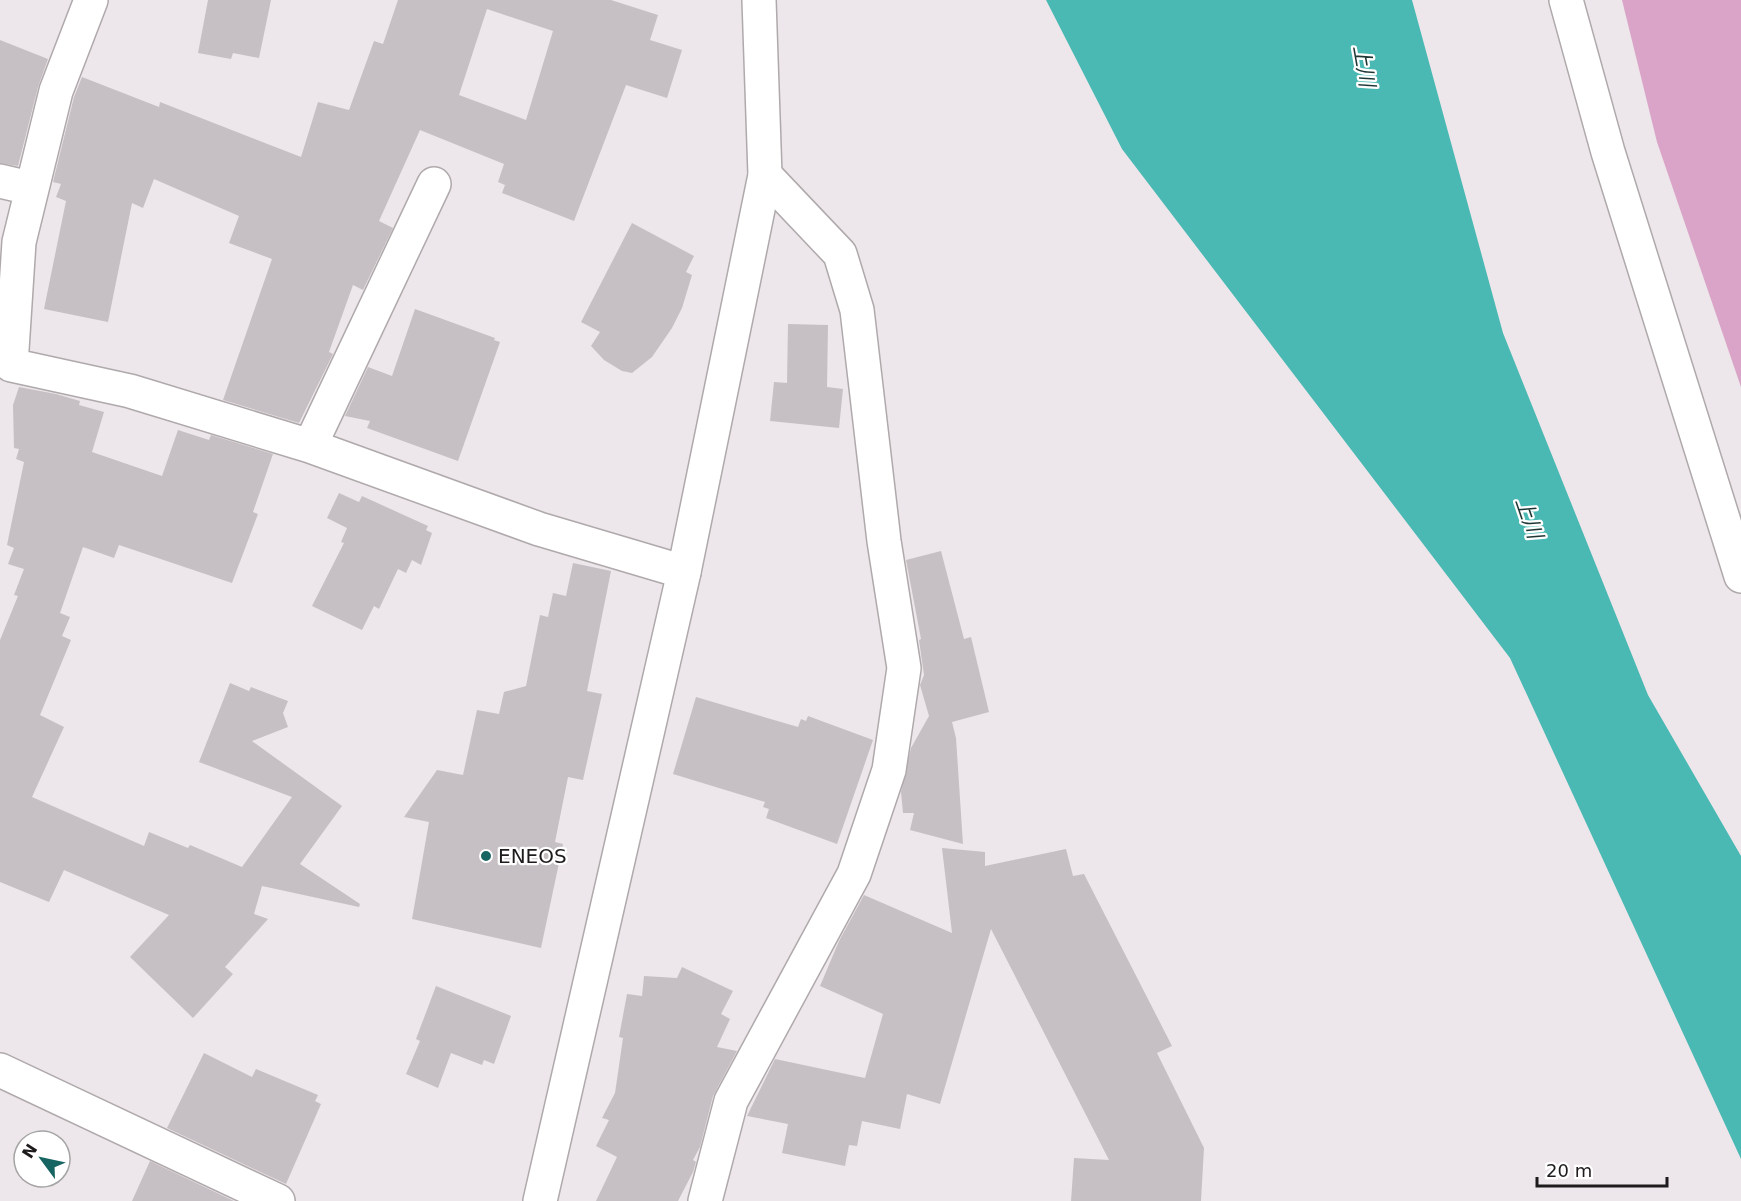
<svg xmlns="http://www.w3.org/2000/svg" width="1741" height="1201" viewBox="0 0 1741 1201" font-family="'DejaVu Sans','Noto Sans JP',sans-serif">
	<style>
		.green { fill: #d9a4c7 }
		.water { fill: #4ab9b4 }
		.building { fill: #c6c0c4; fill-rule: evenodd }
		.lines { fill: none; stroke-linecap: round; stroke-linejoin: round }
		.minor-casing { stroke: #afa9ac; stroke-width: 36 }
		.tertiary-casing { stroke: #afa9ac; stroke-width: 36 }
		.minor { stroke: #fff; stroke-width: 33 }
		.tertiary { stroke: #fff; stroke-width: 33 }
		.poi-dot { fill: #176562; stroke: #fff; stroke-width: 2 }
		.labels { text-anchor: middle; dominant-baseline: central; stroke-width: 4.5; stroke-linejoin: round; paint-order: stroke }
		.poi-label { font-size: 20px; fill: #1d1b1c; stroke: #fff; text-anchor: start }
		.water-label { font-size: 21px; font-style: italic; fill: #1e3735; stroke: #fff }
	</style>
	<rect width="100%" height="100%" fill="#ede6ea"/>
	<path class="green" d="M1622,0H1741V387L1657,142Z"/>
	<path class="water" d="M1046,0H1412L1503,333L1648,695L1741,856V1159L1510,658L1122,149Z"/>
	<path class="building" d="M208,0H271L259,58L233,53L231,59L198,53Z
		M398,0H611L658,15L650,40L682,50L667,98L626,85L574,221L502,193L505,185L498,182L504,164L420,130L379,221L393,228L363,290L353,285L329,352L333,354L299,423L223,400L272,259L229,243L239,216L154,179L143,208L132,203L108,322L44,309L66,201L56,197L61,184L53,182L74,97L82,77L159,107L160,102L301,157L318,102L349,110L374,41L383,44ZM487,9L553,31L526,120L459,95Z
		M0,40L48,59L38,87L18,166L0,163Z
		M632,223L694,256L686,272L692,275L682,308L672,328L652,357L632,373L622,371L604,360L591,346L600,332L581,322Z
		M415,309L495,338L494,340L500,342L458,461L367,428L370,421L345,416L368,367L392,376Z
		M788,324L828,325L827,387L843,389L839,428L770,421L774,382L787,383Z
		M19,387L56,394L80,401L79,405L104,412L92,452L162,476L178,430L209,440L211,435L273,454L253,512L258,514L232,583L119,545L114,558L83,547L60,613L70,617L62,636L71,640L40,715L64,727L32,797L144,846L149,832L188,848L190,845L242,867L292,797L199,762L230,683L249,691L251,687L288,701L283,713L288,727L252,741L342,806L300,864L360,904L359,907L262,886L254,914L268,919L225,967L233,974L193,1018L130,957L169,915L64,870L49,902L0,882V640L18,596L14,595L24,569L8,564L14,548L7,545L24,462L16,459L19,449L14,448L13,405Z
		M339,493L359,502L362,496L428,526L426,530L432,533L421,565L412,560L406,573L398,569L379,609L374,606L362,630L312,606L344,543L341,542L347,528L327,518Z
		M941,551L964,639L971,637L989,712L952,722L956,738L963,844L910,830L914,813H903L901,792L911,748L929,716L920,685L924,675L919,640L921,639L906,560Z
		M573,563L611,571L587,691L602,694L583,780L568,777L555,842L563,844L541,948L412,919L429,822L404,817L437,770L463,775L477,710L499,714L504,692L526,686L540,615L548,617L553,593L566,596Z
		M696,697L798,727L801,719L806,721L808,716L873,740L837,844L766,818L769,809L763,807L765,802L673,774Z
		M942,848L985,852V866L1066,849L1073,876L1084,874L1172,1046L1157,1053L1204,1148L1201,1201H1071L1074,1158L1109,1160L991,929L940,1104L907,1094L900,1129L862,1121L857,1146L849,1145L845,1166L782,1153L788,1124L747,1116L775,1059L865,1078L883,1014L820,986L839,941L864,895L952,933Z
		M682,967L733,991L721,1014L730,1019L717,1047L737,1051L713,1096L700,1147L693,1160L696,1162L693,1172L678,1201H596L617,1157L596,1146L609,1120L602,1118L615,1093L623,1038L619,1037L627,994L642,996L644,976L677,978Z
		M436,986L511,1016L494,1064L484,1060L482,1065L451,1053L438,1088L406,1074L420,1041L416,1039Z
		M204,1053L252,1077L256,1069L318,1095L315,1101L321,1104L286,1184L167,1128Z
		M150,1161L234,1201H132Z"/>
	<g class="lines">
		<defs>
			<path id="minor" d="M91,0L56,91L19,242L11,365L130,391L310,446L539,529L684,572
				M1566,0L1608,152L1741,576
				M0,181L30,188
				M310,446L434,184
				M0,1070L278,1201
				M705,1201L731,1101L854,874L889,770L904,668L884,541L857,310L840,254L765,175"/>
			<path id="tertiary" d="M540,1201L684,572L765,175L759,0"/>
		</defs>
		<use href="#minor" class="minor-casing"/>
		<use href="#tertiary" class="tertiary-casing"/>
		<use href="#minor" class="minor"/>
		<use href="#tertiary" class="tertiary"/>
	</g>
	<circle class="poi-dot" cx="486" cy="856" r="6"/>
	<g class="labels">
		<g class="poi-label">
			<text x="498" y="856">ENEOS</text>
		</g>
		<g class="water-label">
			<text transform="translate(1364 66) rotate(80)">上川</text>
			<text transform="translate(1529 518) rotate(71)">上川</text>
		</g>
	</g>
	<g transform="translate(42 1159) rotate(303)"><circle r="28" fill="#ffffff" stroke="#a5a4a4" stroke-width="1.5"/>
	<path d="M0-4.5L10 22L0 15L-10 22Z" fill="#176562"/>
	<text y="-9" font-size="16" font-weight="bold" text-anchor="middle" fill="#1d1b1c">N</text>
	</g>
	<path d="M1537 1177v9h130v-9" fill="none" stroke="#1d1b1c" stroke-width="3"/>
	<text x="1546" y="1177" font-size="18" fill="#1d1b1c" stroke="#ffffff" stroke-width="4.5" paint-order="stroke">20 m</text>
</svg>
